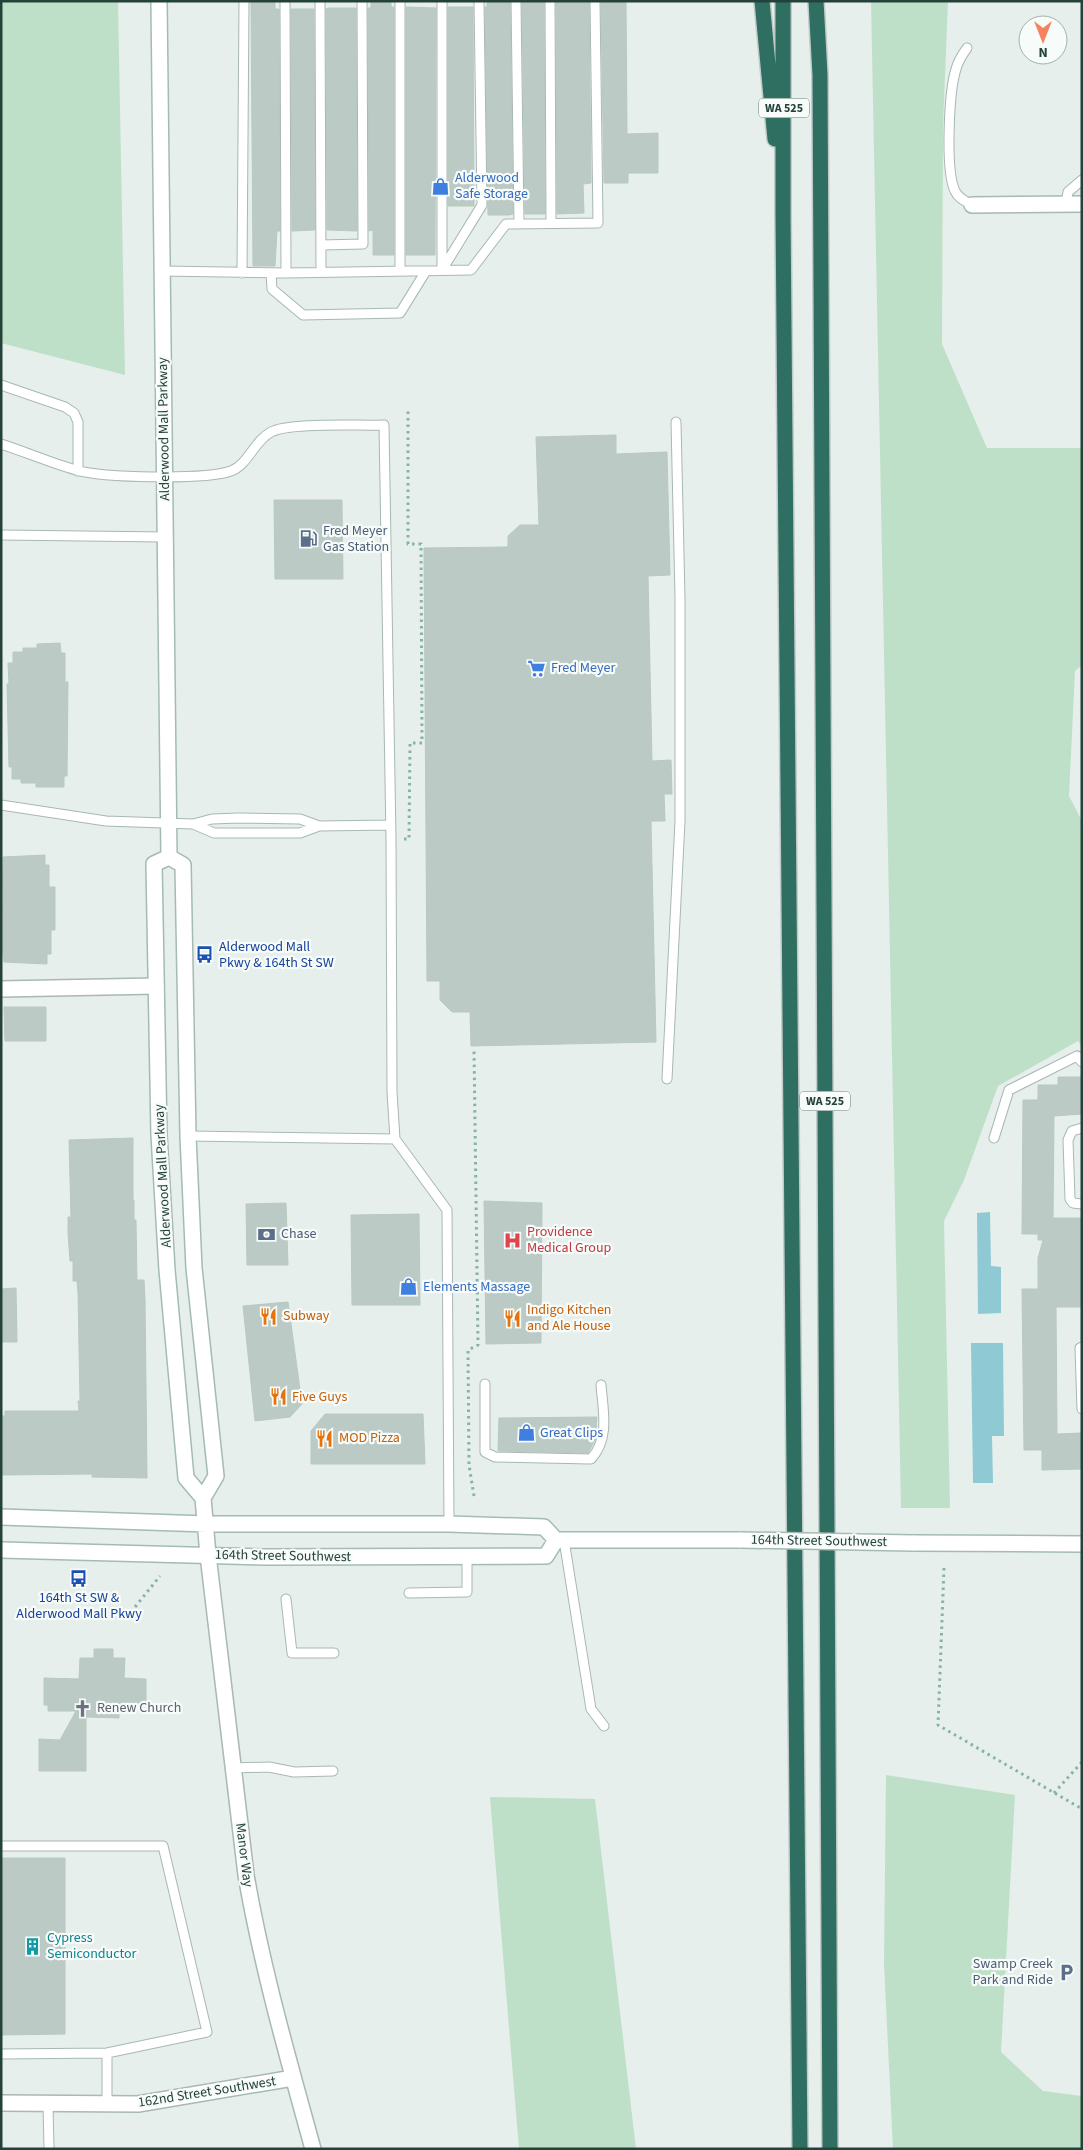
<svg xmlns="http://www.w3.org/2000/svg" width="1083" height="2150" viewBox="0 0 1083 2150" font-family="'Source Sans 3',sans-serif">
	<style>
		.green { fill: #bfe0c8 }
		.water { fill: #8ec9d4 }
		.building { fill: #bbcac4; stroke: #b8c9c2 }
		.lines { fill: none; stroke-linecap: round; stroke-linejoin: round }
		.service-casing { stroke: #a8b8b2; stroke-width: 11 }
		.minor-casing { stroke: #a8b8b2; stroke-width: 18 }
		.tertiary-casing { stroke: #a8b8b2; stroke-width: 18 }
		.secondary-casing { stroke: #a4bbb3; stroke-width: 18 }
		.motorway-casing { stroke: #c2cac8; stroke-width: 18 }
		.path { stroke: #86b3a5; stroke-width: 3; stroke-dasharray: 2.5 4; stroke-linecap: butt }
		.service { stroke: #fff; stroke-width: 9 }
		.minor { stroke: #fff; stroke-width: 15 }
		.tertiary { stroke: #fff; stroke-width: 15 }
		.secondary { stroke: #fff; stroke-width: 15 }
		.motorway { stroke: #2f6f62; stroke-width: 15 }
		.secondary-bridge-casing { stroke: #a4bbb3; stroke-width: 18; stroke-linecap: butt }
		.secondary-bridge { stroke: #fff; stroke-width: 15 }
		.labels { text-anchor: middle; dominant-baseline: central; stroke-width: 4.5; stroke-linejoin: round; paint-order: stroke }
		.shield { fill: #f7fbf9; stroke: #637a73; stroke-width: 1 }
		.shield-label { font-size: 12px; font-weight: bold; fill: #24423a }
		.shop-label { font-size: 14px; fill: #366cbe; stroke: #f7fbf9; text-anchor: start }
		.street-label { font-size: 14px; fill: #24423a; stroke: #f7fbf9 }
		.service-label { font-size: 14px; fill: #4e5e75; stroke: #f7fbf9; text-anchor: start }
		.transit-label { font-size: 14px; fill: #164399; stroke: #f7fbf9; text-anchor: start }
		.health-label { font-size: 14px; fill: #be3a42; stroke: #f7fbf9; text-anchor: start }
		.food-label { font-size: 14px; fill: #c56008; stroke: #f7fbf9; text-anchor: start }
		.worship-label { font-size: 14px; fill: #5b616d; stroke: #f7fbf9; text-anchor: start }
		.culture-label { font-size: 14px; fill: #0d838f; stroke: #f7fbf9; text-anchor: start }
	</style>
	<rect width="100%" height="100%" fill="#e6efeb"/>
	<path class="green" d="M1,1H118L125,375L1,343Z
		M871,1H948L943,127L942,344L987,448H1082V665L1075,671L1069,796L1082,821V1047L1078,1041L998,1086L964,1180L944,1221L950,1508H901Z
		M886,1775L1015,1795L1001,2052L1043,2091L1082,2096V2149H893L884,1964Z
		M490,1797L595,1799L636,2149H519Z"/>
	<path class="water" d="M990,1212L991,1266L1001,1267V1313L978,1314L977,1213Z
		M971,1343H1003L1004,1436H992L993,1483H973Z"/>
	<path class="building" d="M251,1H275V9H279L280,231H277L275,266H253Z
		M371,1H391V7H394V255H373V230L369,231L368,8H371Z
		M487,1H510L513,214L509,215H488L485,7H487Z
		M522,1H544L545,214H525Z
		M556,1H589L591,183L583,184L584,213L557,214Z
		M601,1H626L627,134L658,133V173H628V183H604Z
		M406,7L436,8L435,255H406Z
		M448,7H473L474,206H448Z
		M329,8H356L357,231L327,230L326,9Z
		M291,9H314L315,230L292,231Z
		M616,435V454L667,452L670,575L648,576L652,761L671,760L672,794H664L665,821H651L656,1042L471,1046L470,1012H452L440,1000V981H427L424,548L508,547V536L520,525H539L536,437Z
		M274,500H342L343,579H275Z
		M60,643L61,653H65V682H68L67,776H64V787H36V783H21V779H12V767H9L7,684H9L8,663H13V652H23V648H37V644Z
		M45,855V865H49V887H55V930H51V954H47V964L4,962L3,952H1L3,857Z
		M4,1007H46V1041H5Z
		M1058,1077H1082V1114L1054,1116L1053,1218H1082V1307H1056L1057,1434L1082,1433V1469L1042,1470V1450H1024L1022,1289H1038V1258L1043,1240H1038V1234H1022L1023,1100H1038V1085H1058Z
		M133,1138V1200H134V1220H136L137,1280H144L145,1299L147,1478L92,1477V1474L1,1475V1416H5V1411H79L78,1401H80L78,1293L77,1281H73V1261H70L68,1233V1217H71L69,1140Z
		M484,1201L542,1203L541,1343L486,1344Z
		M286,1203L288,1265H247L246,1204Z
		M419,1214L420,1305H352L351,1215Z
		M16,1288L17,1342H1V1289Z
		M288,1302L302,1404L290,1417L255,1421L243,1306Z
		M325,1414H423L425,1464H311V1431Z
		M597,1417L595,1440L588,1453L498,1451L499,1418Z
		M94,1649H113V1658H125L124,1678L146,1679V1705H119V1718L86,1717V1771H39V1739L60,1740L76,1711H48V1705H44V1678L79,1679L80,1658H94Z
		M1,1858H65V2034L1,2035Z"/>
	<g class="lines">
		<defs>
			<path id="service" d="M320,1L321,272
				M442,1V270
				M516,1L519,224
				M550,1L551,223
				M967,48C962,55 958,61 956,69C949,91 945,170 955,191C958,198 965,201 972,205
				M1066,204L1068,192L1082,180
				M321,245L363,244L362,1
				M442,270L482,205L479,1
				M163,271L286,273L285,1
				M400,271V1
				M242,273L244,1
				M271,273L272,289L303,315L400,313L426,271
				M286,273L471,270L506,224L598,223L595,1
				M1,385L65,407L74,413L78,422V471
				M1,444C26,452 51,463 76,470C103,478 205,480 231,471C248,465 254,441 271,432C289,422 359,426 384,425L391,839L392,1092L395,1139L447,1210L449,1524
				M1,535L165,537
				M1,805L106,821L193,824L212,819L238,818L300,819L319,826L390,825
				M193,824L214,833H300L319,826
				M667,1079L680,821V598L676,422
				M1082,1128L1072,1131L1068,1140L1070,1199L1073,1203L1082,1204
				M188,1136L395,1139
				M994,1138L1009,1090L1077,1056L1082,1062
				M1082,1347L1080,1348L1082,1409
				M485,1384V1452L495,1457L591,1459C610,1438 603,1411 601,1385
				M564,1540L591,1709L604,1726
				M409,1593L467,1592V1557
				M286,1599L292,1653H334
				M233,1768L269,1767L294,1772L333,1771
				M1,1846H163L207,2032L107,2053L1,2054
				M48,2104L49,2149
				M107,2104V2053"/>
			<path id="minor" d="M972,205L1082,204
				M1,989L156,986
				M1,2103L138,2104L293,2078"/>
			<path id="tertiary" d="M208,1555L246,1875C262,1968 288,2058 313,2149"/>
			<path id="secondary" d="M159,1L169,857
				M169,857L154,864L159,1135L167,1270L186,1478L203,1498L208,1555
				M169,857L183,865L188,1136L194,1268L216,1476L203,1498
				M1,1517L207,1524H449L544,1527L556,1540
				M556,1540H741
				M913,1543L1082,1544
				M1,1550L266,1557L546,1556L556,1540"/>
			<path id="motorway" d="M762,1L775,139
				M783,1V215L800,2149
				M816,1L820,75L830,2149"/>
		</defs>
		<use href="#service" class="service-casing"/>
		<use href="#minor" class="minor-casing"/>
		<use href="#tertiary" class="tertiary-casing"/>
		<use href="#secondary" class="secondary-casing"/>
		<use href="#motorway" class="motorway-casing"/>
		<path class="path" d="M404,839H409L410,743H422L421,544H408V408
			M474,1496L469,1465L468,1350L478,1345L474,1050
			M944,1568L938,1725L1082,1809
			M131,1612L160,1576
			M1054,1793L1082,1762"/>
		<use href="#service" class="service"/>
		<use href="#minor" class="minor"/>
		<use href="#tertiary" class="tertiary"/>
		<use href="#secondary" class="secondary"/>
		<use href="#motorway" class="motorway"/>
		<defs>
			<path id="secondary-bridge" d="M741,1540L913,1543"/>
		</defs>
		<use href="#secondary-bridge" class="secondary-bridge-casing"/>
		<use href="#secondary-bridge" class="secondary-bridge"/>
	</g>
	<defs>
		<symbol id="shop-bare" viewBox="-9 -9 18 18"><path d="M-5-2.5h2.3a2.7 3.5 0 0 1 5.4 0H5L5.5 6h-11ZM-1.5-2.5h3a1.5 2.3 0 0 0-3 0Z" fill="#3f7fe0" stroke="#f7fbf9" stroke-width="2.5" paint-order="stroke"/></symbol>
		<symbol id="fuel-bare" viewBox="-9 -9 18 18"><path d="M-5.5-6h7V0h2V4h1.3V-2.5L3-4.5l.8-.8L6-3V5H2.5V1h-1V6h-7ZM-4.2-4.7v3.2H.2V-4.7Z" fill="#5c6f8a" stroke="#f7fbf9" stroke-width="2.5" paint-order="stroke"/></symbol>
		<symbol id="supermarket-bare" viewBox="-9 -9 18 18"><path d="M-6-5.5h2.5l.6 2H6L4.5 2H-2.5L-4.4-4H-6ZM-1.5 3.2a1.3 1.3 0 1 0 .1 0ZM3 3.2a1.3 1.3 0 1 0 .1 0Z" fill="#3f7fe0" stroke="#f7fbf9" stroke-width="2.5" paint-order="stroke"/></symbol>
		<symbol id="bus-bare" viewBox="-9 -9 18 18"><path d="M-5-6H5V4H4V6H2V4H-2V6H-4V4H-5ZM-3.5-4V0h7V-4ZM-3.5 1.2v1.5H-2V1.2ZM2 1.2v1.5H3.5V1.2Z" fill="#1a4fb4" stroke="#f7fbf9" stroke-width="2.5" paint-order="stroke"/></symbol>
		<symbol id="bank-bare" viewBox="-9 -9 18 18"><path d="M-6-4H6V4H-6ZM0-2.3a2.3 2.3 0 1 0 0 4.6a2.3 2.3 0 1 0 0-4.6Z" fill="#5c6f8a" stroke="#f7fbf9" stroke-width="2.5" paint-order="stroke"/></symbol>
		<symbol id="hospital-bare" viewBox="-9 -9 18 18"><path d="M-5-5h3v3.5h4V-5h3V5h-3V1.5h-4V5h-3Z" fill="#e0444e" stroke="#f7fbf9" stroke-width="2.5" paint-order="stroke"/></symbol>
		<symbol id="restaurant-bare" viewBox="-9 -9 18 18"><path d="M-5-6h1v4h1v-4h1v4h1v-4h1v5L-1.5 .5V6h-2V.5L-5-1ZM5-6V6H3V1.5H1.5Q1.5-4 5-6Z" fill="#e8710a" stroke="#f7fbf9" stroke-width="2.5" paint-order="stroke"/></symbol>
		<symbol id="church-bare" viewBox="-9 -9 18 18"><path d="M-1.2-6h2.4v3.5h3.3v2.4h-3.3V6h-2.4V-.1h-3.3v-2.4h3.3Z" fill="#6b7280" stroke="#f7fbf9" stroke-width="2.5" paint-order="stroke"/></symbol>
		<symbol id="building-bare" viewBox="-9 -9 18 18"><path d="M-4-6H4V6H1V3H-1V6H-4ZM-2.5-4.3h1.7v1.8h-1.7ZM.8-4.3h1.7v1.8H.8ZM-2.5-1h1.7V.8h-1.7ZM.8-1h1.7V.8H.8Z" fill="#0f9aa8" stroke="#f7fbf9" stroke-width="2.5" paint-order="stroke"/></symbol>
		<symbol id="parking-bare" viewBox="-9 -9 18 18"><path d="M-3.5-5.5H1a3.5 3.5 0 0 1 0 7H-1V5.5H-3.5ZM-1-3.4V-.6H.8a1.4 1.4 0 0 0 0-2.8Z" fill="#5c6f8a" stroke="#f7fbf9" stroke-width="2.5" paint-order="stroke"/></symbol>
	</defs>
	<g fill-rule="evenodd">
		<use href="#shop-bare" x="428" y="174" width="25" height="25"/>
		<use href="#fuel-bare" x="296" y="526" width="25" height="25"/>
		<use href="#supermarket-bare" x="524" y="656" width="25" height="25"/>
		<use href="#bus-bare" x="192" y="942" width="25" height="25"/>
		<use href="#bank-bare" x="254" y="1222" width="25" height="25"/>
		<use href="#hospital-bare" x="500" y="1228" width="25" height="25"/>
		<use href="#shop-bare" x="396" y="1274" width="25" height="25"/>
		<use href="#restaurant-bare" x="256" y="1304" width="25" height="25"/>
		<use href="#restaurant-bare" x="500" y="1306" width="25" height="25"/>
		<use href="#restaurant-bare" x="266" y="1384" width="25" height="25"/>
		<use href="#shop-bare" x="514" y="1420" width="25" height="25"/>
		<use href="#restaurant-bare" x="312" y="1426" width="25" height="25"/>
		<use href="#bus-bare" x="66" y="1566" width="25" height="25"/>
		<use href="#church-bare" x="70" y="1696" width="25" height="25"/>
		<use href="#building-bare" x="20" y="1934" width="25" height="25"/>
		<use href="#parking-bare" x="1054" y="1960" width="25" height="25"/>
	</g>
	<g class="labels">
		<g class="shield">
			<rect x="759" y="98.5" width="50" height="19" rx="4"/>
			<rect x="800" y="1091.5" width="50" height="19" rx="4"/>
		</g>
		<g class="shield-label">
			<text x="784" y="108">WA 525</text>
			<text x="825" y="1101">WA 525</text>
		</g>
		<g class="shop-label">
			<text x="455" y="178">Alderwood<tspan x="455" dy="16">Safe Storage</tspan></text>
			<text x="551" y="668">Fred Meyer</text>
			<text x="423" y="1287">Elements Massage</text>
			<text x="540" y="1433">Great Clips</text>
		</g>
		<g class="street-label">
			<text transform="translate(164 429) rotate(-91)">Alderwood Mall Parkway</text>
			<text transform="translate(163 1176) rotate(-93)">Alderwood Mall Parkway</text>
			<text transform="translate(819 1541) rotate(1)">164th Street Southwest</text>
			<text transform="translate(283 1556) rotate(1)">164th Street Southwest</text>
			<text transform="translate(244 1855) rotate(83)">Manor Way</text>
			<text transform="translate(207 2092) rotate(-9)">162nd Street Southwest</text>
		</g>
		<g class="service-label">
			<text x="323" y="531">Fred Meyer<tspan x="323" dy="16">Gas Station</tspan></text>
			<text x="281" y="1234">Chase</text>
			<text x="1053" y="1964" text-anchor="end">Swamp Creek<tspan x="1053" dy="16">Park and Ride</tspan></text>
		</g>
		<g class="transit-label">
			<text x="219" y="947">Alderwood Mall<tspan x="219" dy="16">Pkwy &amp; 164th St SW</tspan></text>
			<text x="79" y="1598" text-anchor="middle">164th St SW &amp;<tspan x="79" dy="16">Alderwood Mall Pkwy</tspan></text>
		</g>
		<g class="health-label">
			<text x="527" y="1232">Providence<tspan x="527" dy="16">Medical Group</tspan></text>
		</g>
		<g class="food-label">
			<text x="527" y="1310">Indigo Kitchen<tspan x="527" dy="16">and Ale House</tspan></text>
			<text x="283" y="1316">Subway</text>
			<text x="292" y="1397">Five Guys</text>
			<text x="339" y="1438">MOD Pizza</text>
		</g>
		<g class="worship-label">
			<text x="97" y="1708">Renew Church</text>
		</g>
		<g class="culture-label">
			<text x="47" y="1938">Cypress<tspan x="47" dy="16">Semiconductor</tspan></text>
		</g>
	</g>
	<rect width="1083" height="2150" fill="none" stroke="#24423a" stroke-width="5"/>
	<g transform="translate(1043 40) rotate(180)"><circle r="24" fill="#f7fbf9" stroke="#a3b1ad"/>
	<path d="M0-4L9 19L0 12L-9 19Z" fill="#f4845f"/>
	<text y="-8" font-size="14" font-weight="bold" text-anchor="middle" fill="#24423a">N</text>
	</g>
</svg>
